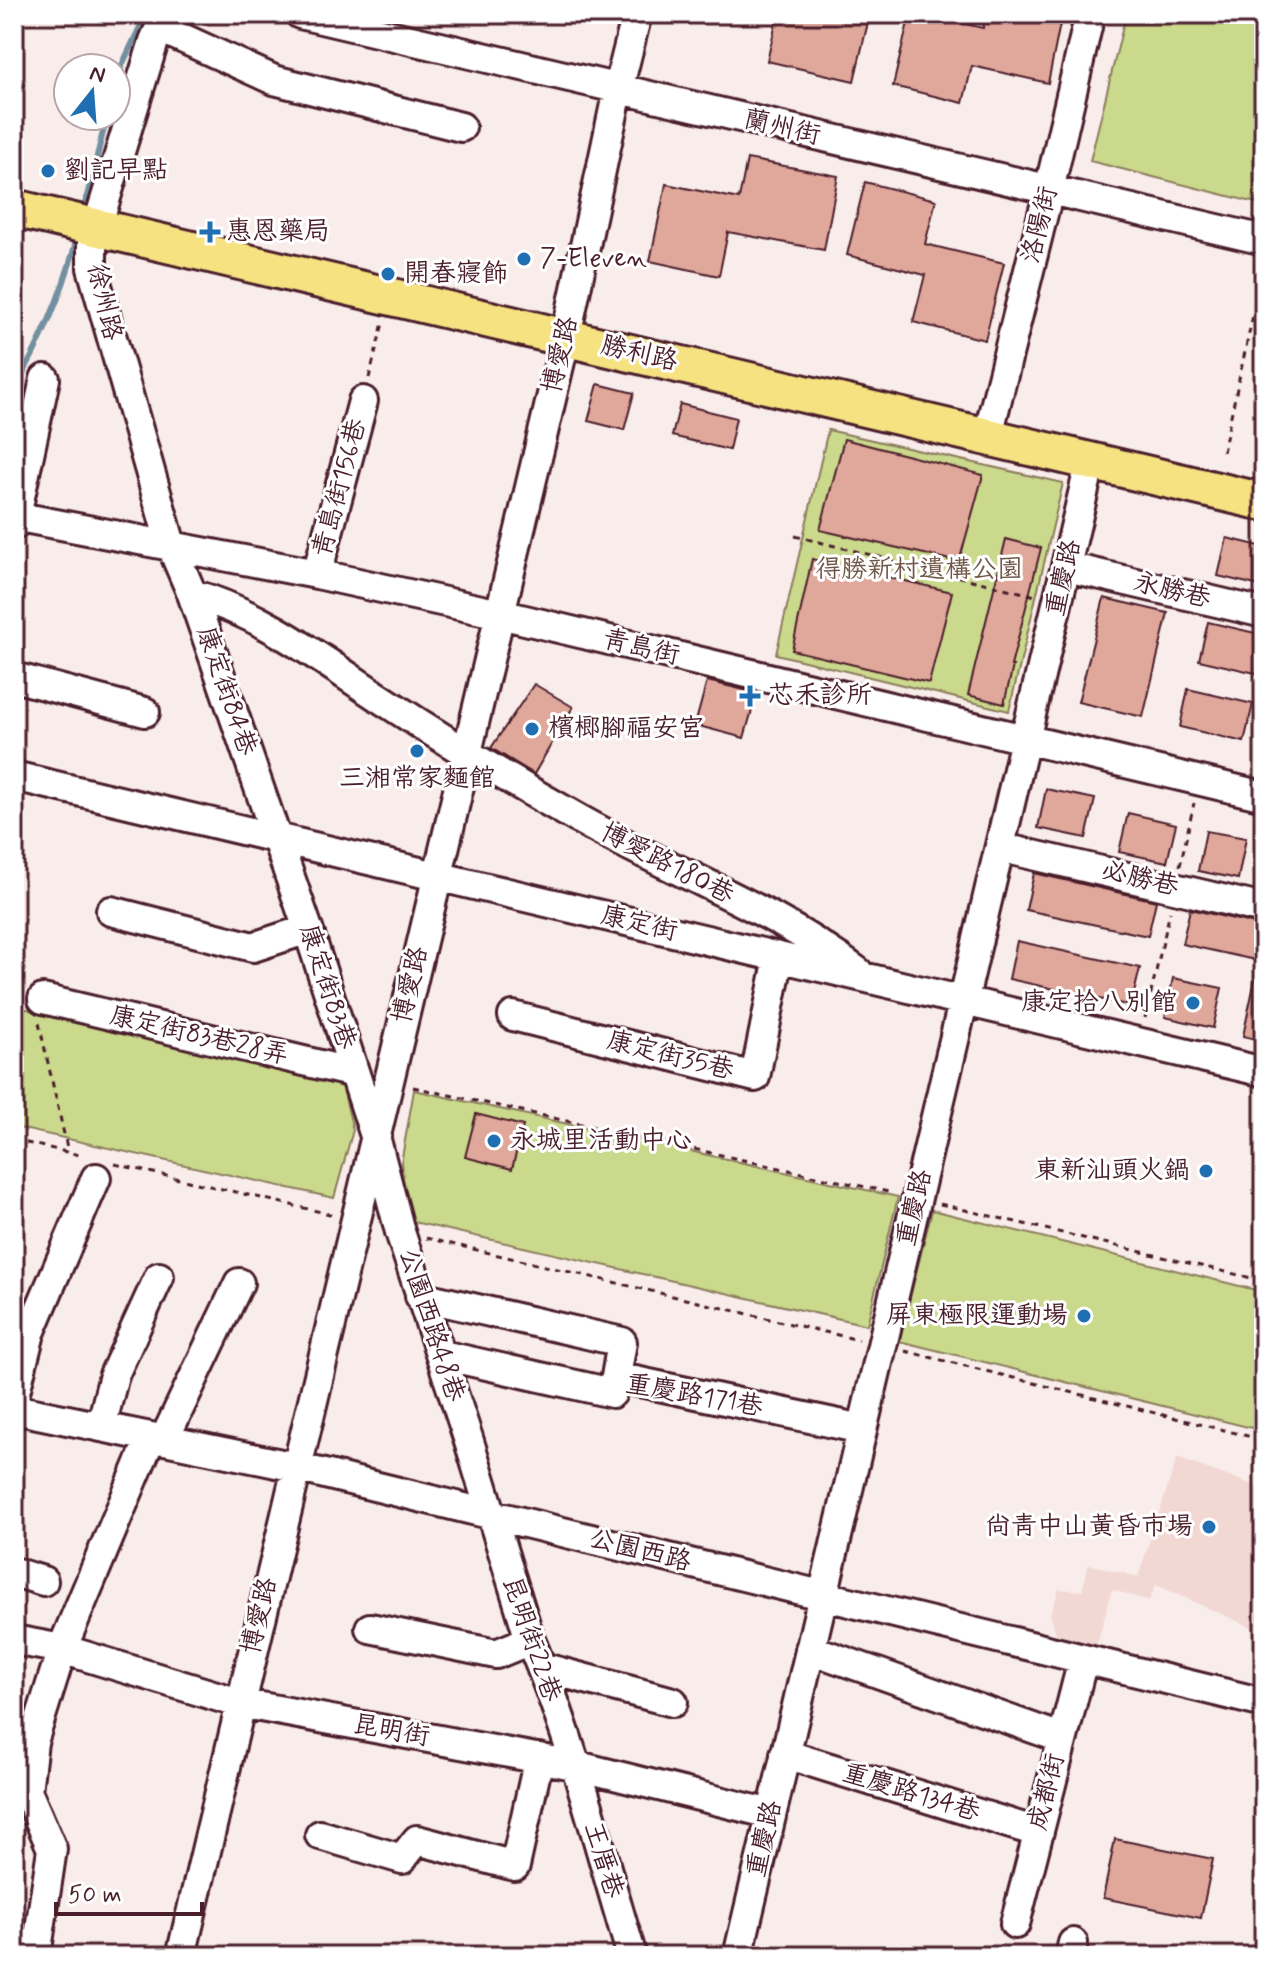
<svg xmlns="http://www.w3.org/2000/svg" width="1278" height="1970" viewBox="0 0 1278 1970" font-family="Mynerve,'LXGW WenKai TC',sans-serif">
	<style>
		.built { fill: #f2d8d3 }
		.green { fill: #cad98c; stroke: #8a7c5c; stroke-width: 2 }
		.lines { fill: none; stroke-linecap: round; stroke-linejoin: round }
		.stream { stroke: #7390a0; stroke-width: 6 }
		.building { fill: #e0a79b; stroke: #4a1f2b; stroke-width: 2 }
		.minor-casing { stroke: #4a1f2b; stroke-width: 34 }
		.major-casing { stroke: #4a1f2b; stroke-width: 42 }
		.path { stroke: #4a1f2b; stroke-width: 3; stroke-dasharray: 6 6; stroke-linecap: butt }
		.minor { stroke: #fff; stroke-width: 28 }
		.major { stroke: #f6e281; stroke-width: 36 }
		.poi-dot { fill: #1f6fb2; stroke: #fff; stroke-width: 3 }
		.labels { text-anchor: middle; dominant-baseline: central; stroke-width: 6; stroke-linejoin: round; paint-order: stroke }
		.street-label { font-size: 26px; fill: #4a1f2b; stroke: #fff }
		.poi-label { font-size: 26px; fill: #4a1f2b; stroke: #fff; text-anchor: start }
		.park-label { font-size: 26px; fill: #705748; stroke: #fff }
	</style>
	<rect width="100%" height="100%" fill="#f9edeb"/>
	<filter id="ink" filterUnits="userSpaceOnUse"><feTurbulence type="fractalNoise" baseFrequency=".0125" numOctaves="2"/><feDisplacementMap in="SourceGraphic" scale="16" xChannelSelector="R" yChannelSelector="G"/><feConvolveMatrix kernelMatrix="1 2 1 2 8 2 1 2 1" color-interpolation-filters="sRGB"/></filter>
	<g filter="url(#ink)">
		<path class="built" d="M1177,1458L1264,1489V1633L1156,1585L1149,1601L1112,1590L1095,1651L1058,1639L1050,1614L1059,1589L1082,1591L1089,1564L1138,1577Z"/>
		<path class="green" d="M1126,14H1200L1264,29V205L1090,161Z
			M828,430L1063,483L1009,711L776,654Z
			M14,1006L342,1085L353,1130L334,1198L14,1127Z
			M414,1090L898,1197L867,1325L409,1221L401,1163Z
			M932,1210L1264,1292V1431L899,1341Z"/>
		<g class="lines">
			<path class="stream" d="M116,78L146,14
				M83,212L107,116
				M14,389C43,340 64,290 78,234"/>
		</g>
		<path class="building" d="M778,14H870L854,81L767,61Z
			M910,14H923L983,28L986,14H1062L1048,83L972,66L963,103L893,86Z
			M747,159L838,176L824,250L728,232L719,276L650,261L666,184L739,199Z
			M865,182L936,200L925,244L1004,263L985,340L913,322L925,275L847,255Z
			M598,384L634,393L624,430L588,421Z
			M680,404L736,418L729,450L672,436Z
			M844,439L983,475L959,562L820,530Z
			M1227,538L1264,547V587L1218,576Z
			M1006,539L1041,548L1011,666H1013L1004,704L968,695Z
			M812,559L952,592L929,683L792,650Z
			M1104,598L1168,613L1143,717L1078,702Z
			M1208,622L1264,635V675L1199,660Z
			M707,681L757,693L744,738L695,725Z
			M534,684L573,707L534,774L491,748Z
			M1188,689L1253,704L1244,742L1180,727Z
			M1046,789L1095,799L1086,838L1038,828Z
			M1128,813L1176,824L1167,862L1119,852Z
			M1206,831L1246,838L1238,879L1198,871Z
			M1034,873L1156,901L1148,936L1026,910Z
			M1190,909L1264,926V962L1182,944Z
			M1017,941L1140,968L1131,1006L1009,979Z
			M1257,970L1264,971V1041L1243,1036Z
			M1173,978L1222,988L1213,1028L1165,1017Z
			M476,1114L523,1126L512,1169L465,1157Z
			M1115,1839L1213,1859L1201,1918L1103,1898Z"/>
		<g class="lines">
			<defs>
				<path id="minor" d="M166,14L154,41L92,243V268L171,545L192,594L308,929L375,1136L400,1232L468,1438L530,1640C573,1740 600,1852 632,1956
					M300,14L1264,240
					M160,28L274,80L461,127
					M988,435L1049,190L1090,14
					M14,516L317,574L500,614L1264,796
					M14,525L45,379
					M1080,570L1264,613
					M317,574L363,401
					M192,594C263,614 322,660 383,700C444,740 506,778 570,814C664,869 770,905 858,972
					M14,677L145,712
					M14,776L1264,1072
					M1016,851L1264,909
					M111,911L253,947L308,929
					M43,999L354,1073
					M513,1016L755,1077L779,957
					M420,1296L622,1342L616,1377
					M442,1355L612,1393L616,1377L862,1429
					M14,1396L30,1333L96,1178
					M14,1409L296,1467L1264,1703
					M101,1427L114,1375L159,1277
					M164,1440L239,1283
					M14,1572L43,1581
					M370,1628L496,1654L530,1640
					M14,1640L62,1649L239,1703L574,1765L771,1814
					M810,1649L1061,1738
					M541,1667L673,1702
					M785,1754L1037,1832
					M320,1835L402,1859L417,1840L515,1866L539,1758
					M1015,1924L1083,1660
					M36,1956L52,1849L27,1791L33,1742L62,1649L151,1437
					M181,1956L566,336L618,90L637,14
					M738,1956L1091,460
					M1070,1956L1073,1943"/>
				<path id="major" d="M14,208L1264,502"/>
			</defs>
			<use href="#minor" class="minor-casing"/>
			<use href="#major" class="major-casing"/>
			<path class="path" d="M369,378L383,323
				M1223,452L1264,265
				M795,536L1036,596
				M1180,866L1194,803
				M1145,1018L1170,912
				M39,1023L68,1152
				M413,1087L893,1193
				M14,1140L84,1156
				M115,1164L334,1215
				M940,1204L1264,1281
				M426,1238L859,1340
				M905,1351L1264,1440"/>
			<use href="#minor" class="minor"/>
			<use href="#major" class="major"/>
		</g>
	</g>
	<g class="poi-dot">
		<circle cx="48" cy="171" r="8"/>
		<path d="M206 220h8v8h8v8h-8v8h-8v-8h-8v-8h8z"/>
		<circle cx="524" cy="259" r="8"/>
		<circle cx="388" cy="274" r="8"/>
		<path d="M746 684h8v8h8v8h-8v8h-8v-8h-8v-8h8z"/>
		<circle cx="532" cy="729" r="8"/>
		<circle cx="417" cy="751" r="8"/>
		<circle cx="1193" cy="1003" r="8"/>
		<circle cx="494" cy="1141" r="8"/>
		<circle cx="1206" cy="1171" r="8"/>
		<circle cx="1084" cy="1316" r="8"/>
		<circle cx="1209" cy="1527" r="8"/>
	</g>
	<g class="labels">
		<g class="street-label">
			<text transform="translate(782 128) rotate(13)">蘭州街</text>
			<text transform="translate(1040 225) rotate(-76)">洛陽街</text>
			<text transform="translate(104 302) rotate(77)">徐州路</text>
			<text transform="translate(639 354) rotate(13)">勝利路</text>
			<text transform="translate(561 355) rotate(-77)">博愛路</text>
			<text transform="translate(340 488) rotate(-75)">青島街156巷</text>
			<text transform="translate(1064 578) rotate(-77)">重慶路</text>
			<text transform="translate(1172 591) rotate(13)">永勝巷</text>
			<text transform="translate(641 648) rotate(13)">青島街</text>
			<text transform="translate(226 691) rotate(71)">康定街84巷</text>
			<text transform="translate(667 864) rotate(27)">博愛路180巷</text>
			<text transform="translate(1140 879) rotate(13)">必勝巷</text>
			<text transform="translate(639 924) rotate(13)">康定街</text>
			<text transform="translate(411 985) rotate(-77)">博愛路</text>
			<text transform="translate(327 987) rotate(72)">康定街83巷</text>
			<text transform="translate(199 1036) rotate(13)">康定街83巷28弄</text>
			<text transform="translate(670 1056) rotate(14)">康定街35巷</text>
			<text transform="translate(915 1208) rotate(-77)">重慶路</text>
			<text transform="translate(431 1325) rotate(72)">公園西路48巷</text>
			<text transform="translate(694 1396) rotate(10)">重慶路171巷</text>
			<text transform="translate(640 1551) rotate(14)">公園西路</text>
			<text transform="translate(260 1616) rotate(-77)">博愛路</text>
			<text transform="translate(531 1639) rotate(71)">昆明街22巷</text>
			<text transform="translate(391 1731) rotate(10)">昆明街</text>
			<text transform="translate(1047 1792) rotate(-76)">成都街</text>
			<text transform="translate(911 1793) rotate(17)">重慶路134巷</text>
			<text transform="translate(765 1839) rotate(-77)">重慶路</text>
			<text transform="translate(603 1860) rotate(73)">王厝巷</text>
		</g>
		<g class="poi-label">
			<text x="64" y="171">劉記早點</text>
			<text x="226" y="232">惠恩藥局</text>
			<text x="540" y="259">7-Eleven</text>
			<text x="404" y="274">開春寢飾</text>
			<text x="768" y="696">芯禾診所</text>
			<text x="548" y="729">檳榔腳福安宮</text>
			<text x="417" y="779" text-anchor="middle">三湘常家麵館</text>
			<text x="1177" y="1003" text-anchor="end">康定拾八別館</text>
			<text x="510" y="1141">永城里活動中心</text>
			<text x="1190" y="1171" text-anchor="end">東新汕頭火鍋</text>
			<text x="1068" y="1316" text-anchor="end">屏東極限運動場</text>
			<text x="1193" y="1527" text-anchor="end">尚青中山黃昏市場</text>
		</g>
		<g class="park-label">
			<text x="919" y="570">得勝新村遺構公園</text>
		</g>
	</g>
	<rect width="1278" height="1970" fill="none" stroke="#fff" stroke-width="48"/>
	<rect x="24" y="24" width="1230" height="1922" fill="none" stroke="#4a1f2b" stroke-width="3" filter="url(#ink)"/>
	<g transform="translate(92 92) rotate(17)"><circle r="38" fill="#ffffff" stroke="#b7a5aa" stroke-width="2"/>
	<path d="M0-6L14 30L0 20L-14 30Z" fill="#1f6fb2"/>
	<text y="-12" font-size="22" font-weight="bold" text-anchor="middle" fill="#4a1f2b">N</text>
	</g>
	<path d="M56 1902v12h146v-12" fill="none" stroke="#4a1f2b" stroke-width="4"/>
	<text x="68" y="1902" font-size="24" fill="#4a1f2b" stroke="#ffffff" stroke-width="6" paint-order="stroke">50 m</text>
</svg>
